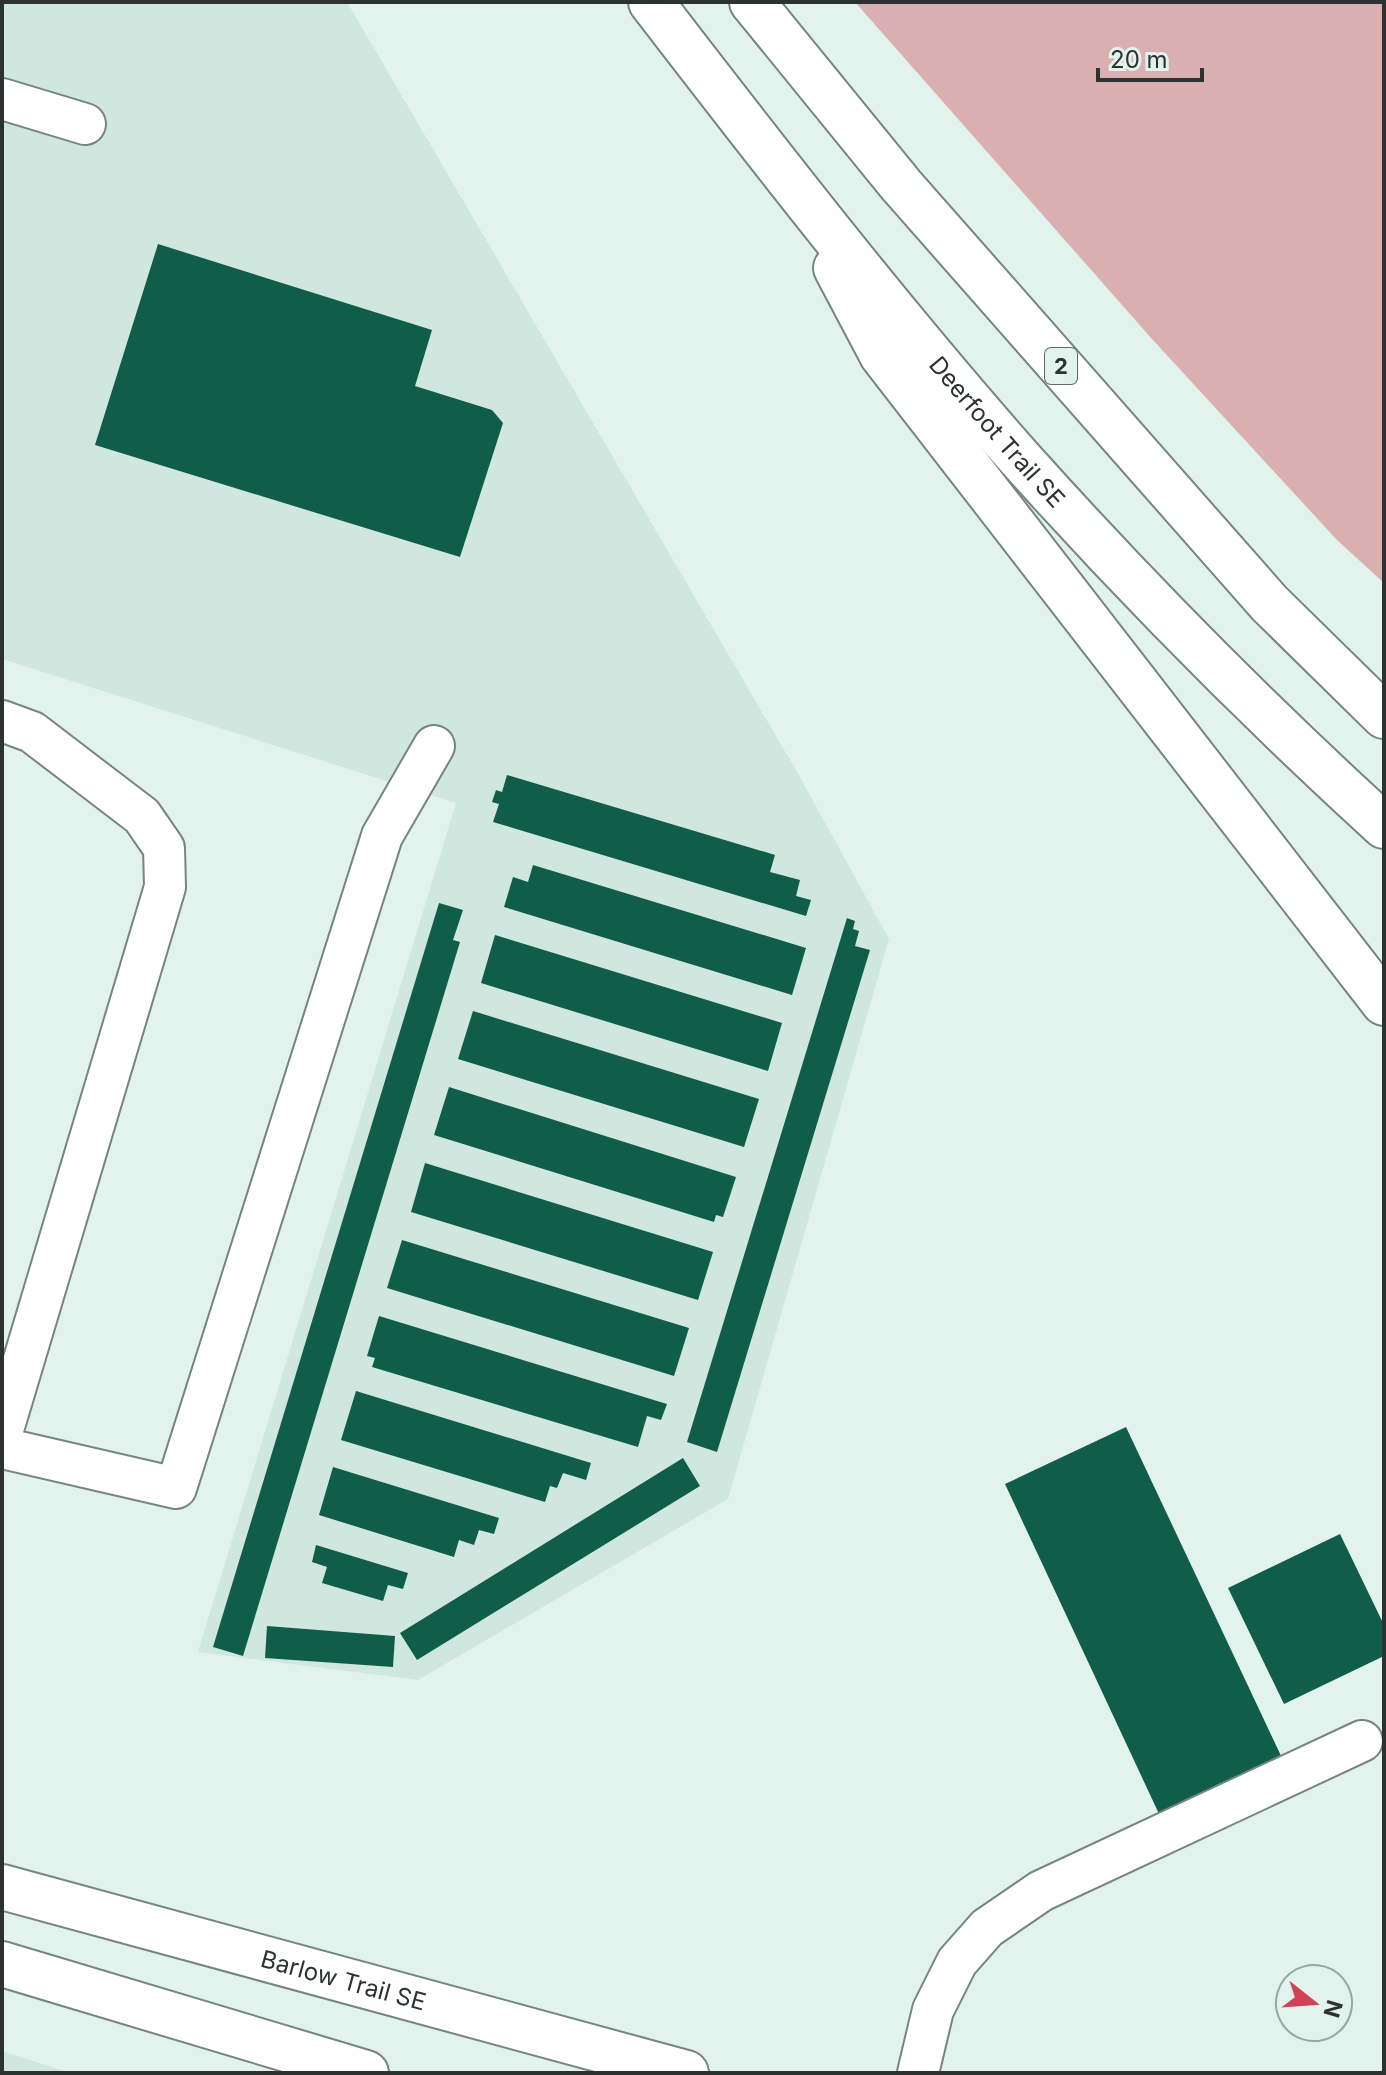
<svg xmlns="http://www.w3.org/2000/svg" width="1386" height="2075" viewBox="0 0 1386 2075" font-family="Inter,sans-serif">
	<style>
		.built { fill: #cfe7de }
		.green { fill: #daafaf }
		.building { fill: #105d4a }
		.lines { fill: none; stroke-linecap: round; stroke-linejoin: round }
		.minor-casing { stroke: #768580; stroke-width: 44 }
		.major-casing { stroke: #768580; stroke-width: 48 }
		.highway-casing { stroke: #768580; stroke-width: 48 }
		.minor { stroke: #fff; stroke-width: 40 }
		.major { stroke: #fff; stroke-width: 44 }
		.highway { stroke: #fff; stroke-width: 44 }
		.labels { text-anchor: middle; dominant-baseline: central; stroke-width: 8; stroke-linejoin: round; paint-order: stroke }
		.shield { fill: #e2f3ed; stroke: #636c69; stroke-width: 2 }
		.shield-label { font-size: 22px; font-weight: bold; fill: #2c3230 }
		.street-label { font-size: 24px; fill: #2c3230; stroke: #e2f3ed }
	</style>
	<rect width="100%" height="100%" fill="#e2f3ed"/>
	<path class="built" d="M2,2H347L800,777L889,939L728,1499L418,1680L198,1652L456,803L2,659Z
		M2,2051L70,2073H2Z"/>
	<path class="green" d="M855,2H1384V583L1337,540L1152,339Z"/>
	<path class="building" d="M158,244L432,330L415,386L492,410L503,423L460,557L95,445Z
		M507,775L775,855L770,872L800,880L796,896L811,900L806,916L493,822L499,804L492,802L496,790L502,792Z
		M533,865L806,948L792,995L504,907L513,877L528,882Z
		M439,903L463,910L453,940L460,942L243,1656L213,1647Z
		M847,918L855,921L853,929L859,931L855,946L870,950L717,1452L687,1442Z
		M495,935L782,1023L768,1071L481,983Z
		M473,1011L759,1099L744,1147L458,1059Z
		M449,1087L736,1177L723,1217L716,1215L714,1222L434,1135Z
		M425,1163L713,1252L698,1300L411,1212Z
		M402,1240L689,1328L674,1376L387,1288Z
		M379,1316L667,1404L661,1420L647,1416L638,1447L372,1367L375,1358L367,1356Z
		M356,1391L591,1463L586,1480L563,1473L557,1488L550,1486L545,1502L341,1440Z
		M1126,1427L1282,1758L1160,1816L1005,1484Z
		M683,1458L700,1486L417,1660L400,1633Z
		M333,1467L499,1518L494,1534L479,1530L474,1545L459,1540L454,1557L319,1515Z
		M1340,1534L1384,1625V1656L1284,1704L1228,1588Z
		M316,1545L408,1573L403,1589L388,1585L383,1601L322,1583L327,1567L312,1562Z
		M267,1626L395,1636L393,1667L265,1658Z"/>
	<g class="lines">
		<defs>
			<path id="minor" d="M2,99L85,124
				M2,721L32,732L142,816L164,848L165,887L2,1433
				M2,1448L176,1488L382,836L434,746
				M918,2073L933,2010L957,1962L987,1928L1041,1891L1362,1741"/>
			<g id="major">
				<path id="s1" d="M2,1887L686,2073"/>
				<path d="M2,1964L366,2073"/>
			</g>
			<g id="highway">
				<path id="s2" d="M651,2C771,158 892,314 1023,462C1137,589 1258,711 1384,826"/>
				<path d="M752,2L901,185L1269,603L1384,716"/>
				<path d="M836,268L882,355L1384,1003"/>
			</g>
		</defs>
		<use href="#minor" class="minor-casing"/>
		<use href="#major" class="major-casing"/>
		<use href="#highway" class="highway-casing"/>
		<use href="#minor" class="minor"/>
		<use href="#major" class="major"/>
		<use href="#highway" class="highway"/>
	</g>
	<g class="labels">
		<rect class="shield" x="1045" y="348" width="32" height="36" rx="6"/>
		<g class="shield-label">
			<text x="1061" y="366">2</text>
		</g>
		<g class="street-label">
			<text stroke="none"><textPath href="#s2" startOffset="552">Deerfoot Trail SE</textPath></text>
			<text stroke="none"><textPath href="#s1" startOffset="354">Barlow Trail SE</textPath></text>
		</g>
	</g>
	<rect width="1386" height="2075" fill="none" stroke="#2c3230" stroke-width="8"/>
	<g transform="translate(1314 2003) rotate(107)"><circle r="38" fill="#e2f3ed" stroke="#99a6a1" stroke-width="2"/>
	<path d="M0-6L14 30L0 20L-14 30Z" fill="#d24256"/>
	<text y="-12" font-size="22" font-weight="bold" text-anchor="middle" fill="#2c3230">N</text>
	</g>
	<path d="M1098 68v12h104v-12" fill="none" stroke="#2c3230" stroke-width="4"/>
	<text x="1110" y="68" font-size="24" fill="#2c3230" stroke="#e2f3ed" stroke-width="6" paint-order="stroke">20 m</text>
</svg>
